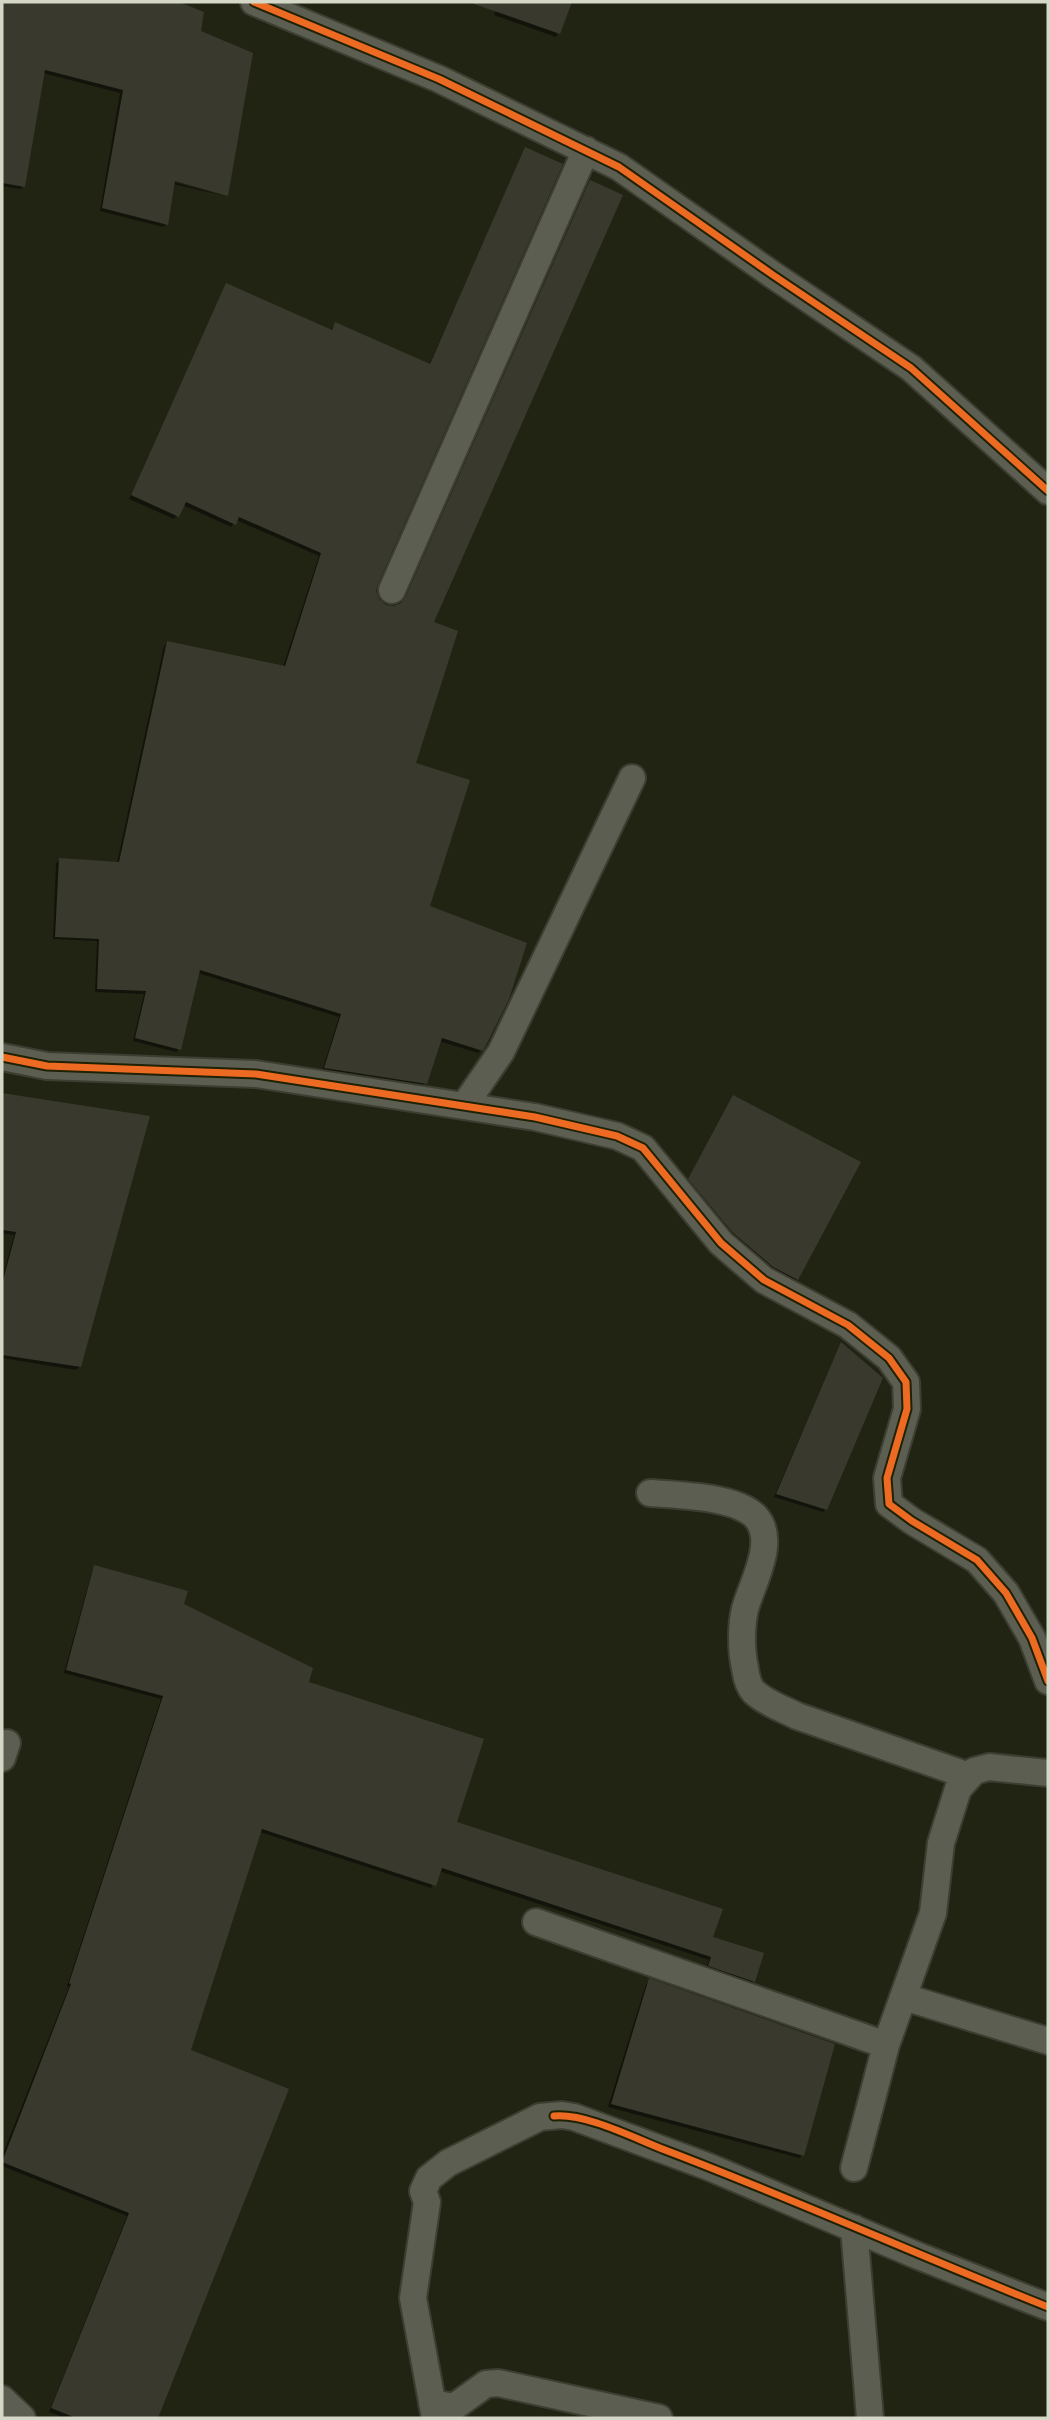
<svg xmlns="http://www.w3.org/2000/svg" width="1050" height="2420" viewBox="0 0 1050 2420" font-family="Quicksand,sans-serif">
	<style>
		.shadow { fill: #0007 }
		.building { fill: #393a2d }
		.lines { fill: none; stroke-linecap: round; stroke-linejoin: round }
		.minor-casing { stroke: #3c3e31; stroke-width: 30 }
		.minor { stroke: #5d5e52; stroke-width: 26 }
		.cycleway-casing { stroke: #1f2103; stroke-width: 11 }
		.cycleway { stroke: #ed6a23; stroke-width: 7 }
	</style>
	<rect width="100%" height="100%" fill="#222413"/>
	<path class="shadow" d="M2,2H175L202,13L167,180L225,196L173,184L166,224L163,227L100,211L120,93L43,73L23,186L20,189L2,186Z
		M499,2H570L556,37L494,15Z
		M526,149L375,591L377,600L386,606L395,607L404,602L590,182L432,623L414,764L427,907L481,1050L478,1053L439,1041L425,1083L422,1087L322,1071L339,1017L198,973L179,1049L176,1052L133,1041L144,994L95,992L97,941L53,939L56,863L60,860L117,863L164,646L168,642L283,667L319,556L236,520L231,527L183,505L174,519L129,499L224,289L330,331L335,324L429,365Z
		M2,1095L148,1117L80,1366L76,1370L2,1358V1280L14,1235L2,1233Z
		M734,1097L859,1163L794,1283L770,1270L729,1235L686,1183Z
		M841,1344L826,1509L823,1512L774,1497Z
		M95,1567L182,1605L307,1683L455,1823L711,1938L753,1981L750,1984L706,1969L709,1960L439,1871L431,1888L260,1832L189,2051L287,2090L156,2418H66L49,2412L127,2216L2,2166V2156L69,1987L67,1986L161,1699L64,1673L92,1571Z
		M650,1980L802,2155L799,2158L608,2107L646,1984Z"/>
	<path class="building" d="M2,2H179L204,12L201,31L253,53L228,196L175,181L168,225L102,208L123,90L45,70L25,187L2,183Z
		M474,2H572L560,34L474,4Z
		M525,147L563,164L378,584L376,591L379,599L386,605L394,606L401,603L406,596L590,180L623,195L434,622L458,631L416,763L470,780L430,906L527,943L509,999L483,1051L442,1038L427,1084L324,1068L341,1014L200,970L181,1050L135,1038L146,991L97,989L99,939L55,937L59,858L119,862L167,641L285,666L321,553L239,517L236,525L186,502L179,517L131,495L226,283L332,330L335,322L430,364Z
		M2,1093L150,1116L81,1367L2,1355V1284L16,1232L2,1230Z
		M733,1095L861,1162L798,1280L773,1267L732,1232L688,1179Z
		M841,1342L883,1378L827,1510L776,1494Z
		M94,1565L188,1591L184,1604L313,1668L309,1682L484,1739L457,1822L723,1909L713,1937L764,1953L755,1982L708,1966L711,1957L442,1868L436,1886L262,1829L191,2050L289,2089L158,2418H76L51,2408L129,2213L2,2162L71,1984L69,1983L163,1696L66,1670Z
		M649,1978L835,2044L804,2156L611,2104Z"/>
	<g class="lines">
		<defs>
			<path id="minor" d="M254,2L439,79L619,167L773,275L911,368L1048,491
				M392,590L586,150
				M2,1057L47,1066L256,1074L535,1117L617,1136L643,1148L721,1243L764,1280L848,1325L889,1358L906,1382L907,1409L887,1478L889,1504L912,1521L977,1560L1006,1593L1032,1638L1048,1681
				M464,1106L501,1052L632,778
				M650,1493C678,1495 734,1496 755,1516C778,1540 752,1583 745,1609C741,1626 741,1650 745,1668C746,1676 748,1686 754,1692C766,1703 783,1709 797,1716L969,1776
				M2,1758L7,1743
				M536,1922L886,2045
				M904,1997L1048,2041
				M854,2168L886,2045L933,1913L941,1843L958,1789L974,1771L989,1767L1048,1773
				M854,2228L870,2418
				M2,2399L22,2418
				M432,2403L454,2407L486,2384L498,2383L659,2418
				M435,2418L413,2298L427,2202L423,2191L429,2178L448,2163L540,2117L562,2115L574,2117L709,2167L916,2255L1048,2307"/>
		</defs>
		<use href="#minor" class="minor-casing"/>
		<use href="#minor" class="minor"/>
		<defs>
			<path id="cycleway" d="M254,2L439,79L619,167L773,275L911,368L1048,491
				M2,1057L47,1066L256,1074L535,1117L617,1136L643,1148L721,1243L764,1280L848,1325L889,1358L906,1382L907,1409L887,1478L889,1504L912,1521L977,1560L1006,1593L1032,1638L1048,1681
				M554,2116C586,2113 634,2138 665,2150C794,2199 920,2256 1048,2307"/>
		</defs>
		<use href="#cycleway" class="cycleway-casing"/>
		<use href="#cycleway" class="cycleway"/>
	</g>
	<rect width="1050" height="2420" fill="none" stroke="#d5d8c6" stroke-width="7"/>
</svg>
